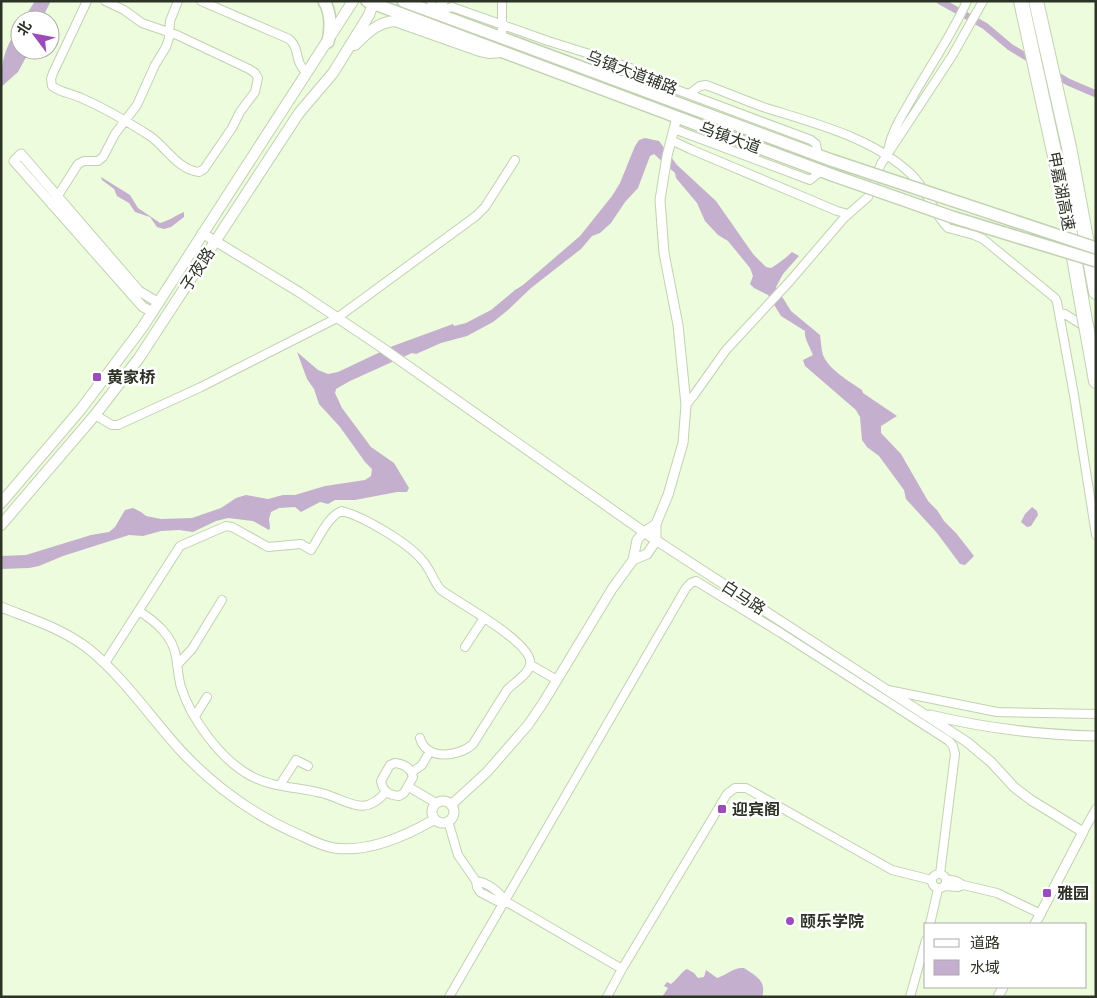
<svg xmlns="http://www.w3.org/2000/svg" width="1097" height="998" viewBox="0 0 1097 998" font-family="'Source Serif 4','Noto Sans SC',serif">
	<style>
		.water { fill: #c5afce }
		.lines { fill: none; stroke-linecap: round; stroke-linejoin: round }
		.canal { stroke: #c5afce; stroke-width: 7 }
		.minor-casing { stroke: #c2d1b2; stroke-width: 10 }
		.tertiary-casing { stroke: #c2d1b2; stroke-width: 11 }
		.secondary-casing { stroke: #c2d1b2; stroke-width: 12 }
		.primary-casing { stroke: #c2d1b2; stroke-width: 14 }
		.motorway-casing { stroke: #c2d1b2; stroke-width: 16 }
		.minor { stroke: #fff; stroke-width: 8 }
		.tertiary { stroke: #fff; stroke-width: 9 }
		.secondary { stroke: #fff; stroke-width: 10 }
		.primary { stroke: #fff; stroke-width: 11 }
		.motorway { stroke: #fff; stroke-width: 14 }
		.primary-bridge-casing { stroke: #c2d1b2; stroke-width: 14; stroke-linecap: butt }
		.motorway-bridge-casing { stroke: #c2d1b2; stroke-width: 16; stroke-linecap: butt }
		.primary-bridge { stroke: #fff; stroke-width: 11 }
		.motorway-bridge { stroke: #fff; stroke-width: 14 }
		.poi-dot { fill: #9d4bba; stroke: #fff; stroke-width: 2 }
		.labels { text-anchor: middle; dominant-baseline: central; stroke-width: 5; stroke-linejoin: round; paint-order: stroke }
		.street-label { font-size: 16px; fill: #2d3326; stroke: #fff }
		.poi-label { font-size: 16px; font-weight: bold; fill: #2d3326; stroke: #fff; text-anchor: start }
	</style>
	<rect width="100%" height="100%" fill="#ecfcdc"/>
	<path class="water" d="M35,1H51L41,20H23Z
		M20,24V50H30L18,72L1,87C1,60 5,48 20,24Z
		M645,138L659,141L677,165L716,201L753,254L766,267L771,268C779,263 786,258 792,252L799,256L783,274L776,287L791,311L820,335C821,341 821,349 823,355C829,370 849,381 862,390L863,393L897,416L881,426V433L901,454L928,501L937,510L944,521L956,533L974,556L965,565L960,564L937,533L906,499L904,490L879,456L867,447L862,440L860,417L856,410L805,366L803,360L813,355C810,347 804,339 805,331L781,316L768,295L754,288L750,284L753,276L750,268L728,241L718,235L705,221L697,203L676,178L675,173L654,154L650,156L638,188L625,202L611,223L600,233L592,236L581,249L531,288L508,310L493,322L467,336L441,343L416,354L412,353L350,381L336,389L335,393L342,408L371,447L394,463L409,488L407,492H397L355,500H335L328,504L320,502L301,512L295,507L279,508L271,512L269,519L270,528L269,530L253,521L228,518L216,521L193,532L179,530L161,531L143,536L129,535L63,556L39,566L29,568L1,569V556L26,555L91,535L109,532L115,527L125,510L133,508L141,512L146,516L161,519L192,518L221,508L236,498L246,495L268,499L283,495H295L325,486L365,480L371,476L372,469L365,462L340,427L319,404L314,389L307,379L297,352L318,370L328,374L338,372L393,346L453,324L454,326L466,323L491,310L515,290L523,285L580,236L612,196L620,183L635,146L639,140Z
		M101,177L130,195L138,208L160,223C169,221 176,215 184,212V217L171,227L164,229L157,227L150,217L135,212L129,203L117,196L114,189L102,180Z
		M1032,507L1037,511L1038,515L1031,526L1027,527L1021,522L1025,514Z
		M744,968C756,976 767,981 762,997H662L668,988L664,986L667,982L671,984C678,979 680,973 687,969L694,973L698,978L704,977L706,970L717,978C727,975 733,967 744,968Z"/>
	<g class="lines">
		<path class="canal" d="M940,1L985,26L1010,47L1068,82L1096,94"/>
		<defs>
			<path id="minor" d="M87,1L53,73L51,79L52,86C61,93 71,93 81,98C105,108 128,122 150,136C165,146 178,170 199,172L204,169L232,128L240,112L255,92L258,78L255,73L249,69L177,35L142,23L124,10L105,1
				M201,1L289,39C301,49 293,61 307,73
				M431,1L434,12
				M502,1V38
				M434,12L452,7L548,41L596,56L636,70L672,88L811,140L816,144L818,156
				M434,12L444,1
				M622,80L651,79
				M689,94L700,86L706,85C725,92 744,100 763,107C813,123 872,137 911,174C927,189 933,213 948,228L974,235L983,239L1055,298L1057,302L1074,395L1096,535
				M674,129L810,180L821,171
				M671,140L690,149L837,211L848,214
				M888,150C892,130 902,116 912,98C930,66 952,35 967,1
				M52,205L78,164L84,161H98L103,157L115,134L137,105L155,65L166,47L169,38L170,21L178,1
				M1059,313L1065,314L1096,334
				M686,405L694,395L726,350L790,281L844,218L868,197L881,164L952,56L983,1
				M95,415L112,425H118L201,387L337,318L476,216L485,207L515,160
				M139,611C156,622 173,636 176,657C178,667 178,677 181,687C191,719 221,760 251,776C273,788 301,787 325,794C351,802 364,817 386,792
				M465,647L484,618
				M105,663L180,546L226,526L232,527L268,547L301,544L311,550C318,539 329,515 342,511C364,517 407,542 422,560C430,568 433,581 441,590C457,602 536,644 530,665C528,675 513,683 507,690L473,744C459,757 426,761 420,738
				M177,665L192,649L222,600
				M531,665L557,680
				M888,690L997,712L1096,714
				M195,716L207,697
				M395,763C405,764 411,768 413,777L404,793L399,796C389,795 383,792 381,781L390,765Z
				M412,772L422,765L430,751
				M280,785L296,760L308,766
				M409,787L436,803
				M448,821L458,855L476,881L477,887L480,892L497,901H505
				M1083,832L1096,809
				M932 881a7 7 0 1 1 14 0a7 7 0 1 1-14 0Z
				M946,879L956,881L963,885L997,893L1041,914
				M476,881C488,883 499,891 505,901L622,969
				M945,886L958,887L963,885
				M930,924L938,889
				M449,997L686,588L691,583L696,581L781,633L949,741L953,746L955,754L940,874
				M607,997L622,969L727,794L735,788H746L892,870L932,880
				M910,997L926,940"/>
			<path id="tertiary" d="M202,233L299,292L381,347L651,537L967,742L991,762L1014,787L1031,800L1083,832L1035,924
				M153,312L143,307L134,297L14,161L21,154L139,291L159,303
				M633,560L647,554L656,541V524L668,495L683,443L686,405L678,325L664,253L660,200L667,156L677,117
				M1,607C31,619 64,629 90,650C125,679 151,718 182,752C215,787 257,817 302,836C312,841 323,846 334,848C369,853 406,836 435,819
				M930,715C985,728 1039,735 1096,736
				M432 812a11 11 0 1 1 22 0a11 11 0 1 1-22 0Z
				M451,805L487,772L528,725L543,703L612,589L633,560L637,540L644,532L656,524
				M998,997L1003,987"/>
			<path id="secondary" d="M355,45C367,33 378,22 395,21L480,51L490,53L501,52
				M1,503L81,409L142,328L353,1
				M1,525L95,415L139,358L299,113L333,73L369,15L374,1"/>
			<path id="primary" d="M324,1C332,14 331,28 328,42
				M367,1L832,175
				M403,1L831,160"/>
			<path id="motorway" d="M1021,1L1062,188L1084,315
				M1036,1L1069,147L1096,292
				M1088,336L1096,381"/>
		</defs>
		<use href="#minor" class="minor-casing"/>
		<use href="#tertiary" class="tertiary-casing"/>
		<use href="#secondary" class="secondary-casing"/>
		<use href="#primary" class="primary-casing"/>
		<use href="#motorway" class="motorway-casing"/>
		<use href="#minor" class="minor"/>
		<use href="#tertiary" class="tertiary"/>
		<use href="#secondary" class="secondary"/>
		<use href="#primary" class="primary"/>
		<use href="#motorway" class="motorway"/>
		<defs>
			<path id="primary-bridge" d="M831,160L1096,248
				M832,175L952,217L1096,261"/>
			<path id="motorway-bridge" d="M1084,315L1088,336"/>
		</defs>
		<use href="#primary-bridge" class="primary-bridge-casing"/>
		<use href="#motorway-bridge" class="motorway-bridge-casing"/>
		<use href="#primary-bridge" class="primary-bridge"/>
		<use href="#motorway-bridge" class="motorway-bridge"/>
	</g>
	<g class="poi-dot">
		<rect x="92" y="372" width="10" height="10" rx="2.5"/>
		<rect x="717" y="804" width="10" height="10" rx="2.5"/>
		<rect x="1042" y="888" width="10" height="10" rx="2.5"/>
		<circle cx="790" cy="921" r="5"/>
	</g>
	<g class="labels">
		<g class="street-label">
			<text transform="translate(632 72) rotate(21)">乌镇大道辅路</text>
			<text transform="translate(730 137) rotate(20)">乌镇大道</text>
			<text transform="translate(1062 191) rotate(79)">申嘉湖高速</text>
			<text transform="translate(197 269) rotate(-57)">子夜路</text>
			<text transform="translate(744 597) rotate(33)">白马路</text>
		</g>
		<g class="poi-label">
			<text x="107" y="377">黄家桥</text>
			<text x="732" y="809">迎宾阁</text>
			<text x="1057" y="893">雅园</text>
			<text x="800" y="921">颐乐学院</text>
		</g>
	</g>
	<rect width="1097" height="998" fill="none" stroke="#2d3326" stroke-width="5"/>
	<rect x="924" y="923" width="162" height="65" fill="#ffffff" stroke="#abada8"/>
	<rect x="934" y="939" width="25" height="8" fill="#ffffff" stroke="#abada8"/>
	<text x="970" y="948" font-size="15" fill="#2d3326">道路</text>
	<rect x="934" y="960" width="25" height="15" fill="#c5afce" stroke="#abada8"/>
	<text x="970" y="973" font-size="15" fill="#2d3326">水域</text>
	<g transform="translate(35 35) rotate(302)"><circle r="24" fill="#ffffff" stroke="#abada8"/>
	<path d="M0-4L9 19L0 12L-9 19Z" fill="#9d4bba"/>
	<text y="-8" font-size="14" font-weight="bold" text-anchor="middle" fill="#2d3326">北</text>
	</g>
</svg>
